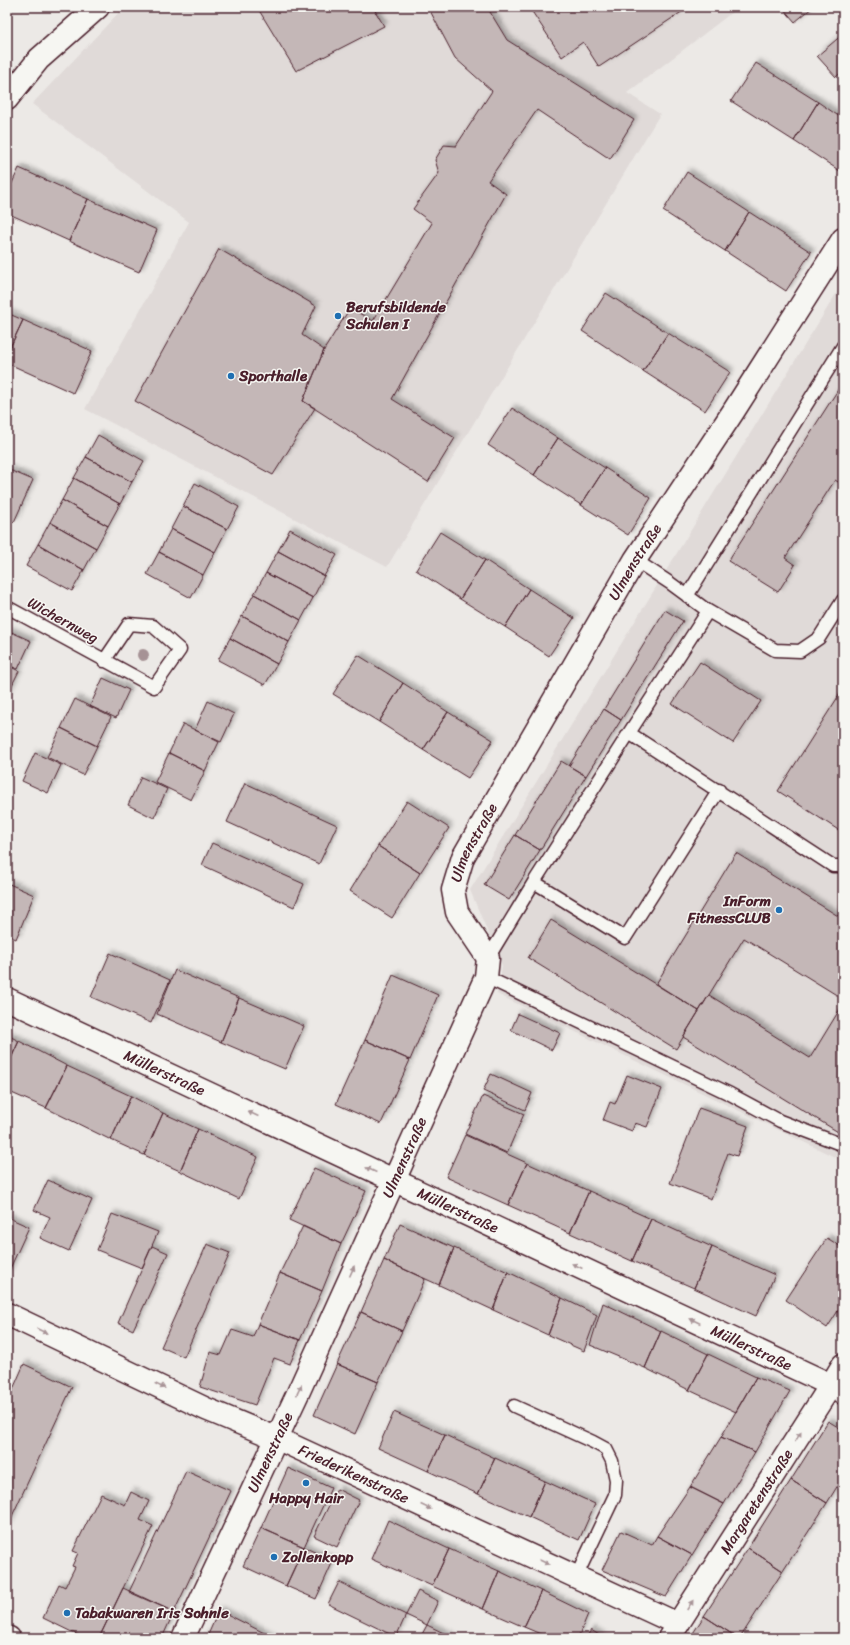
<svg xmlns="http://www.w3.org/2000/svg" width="850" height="1645" viewBox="0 0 850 1645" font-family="Sriracha,sans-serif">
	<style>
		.built { fill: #e0dad8 }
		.building { fill: #c4b7b7; stroke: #4a1f2b; filter: url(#shadow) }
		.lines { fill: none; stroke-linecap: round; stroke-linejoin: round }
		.service-casing { stroke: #4a1f2b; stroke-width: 15 }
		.minor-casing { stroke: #4a1f2b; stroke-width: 25 }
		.secondary-casing { stroke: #4a1f2b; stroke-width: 25 }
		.service { stroke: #f6f6f2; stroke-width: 12 }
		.minor { stroke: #f6f6f2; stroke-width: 22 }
		.secondary { stroke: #f6f6f2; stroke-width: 22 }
		.tree { fill: #a69295 }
		.oneway { fill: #a99598 }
		.poi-dot { fill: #1f6fb2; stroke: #f6f6f2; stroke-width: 1.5 }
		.labels { text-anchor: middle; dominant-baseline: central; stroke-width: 3; stroke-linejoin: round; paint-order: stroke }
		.poi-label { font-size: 15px; font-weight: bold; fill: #4a1f2b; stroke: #f6f6f2; text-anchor: start }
		.street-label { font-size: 15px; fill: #4a1f2b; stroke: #f6f6f2 }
	</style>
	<defs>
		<filter id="shadow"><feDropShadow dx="3.5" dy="-3.5" stdDeviation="2" flood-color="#0004"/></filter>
	</defs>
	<rect width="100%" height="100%" fill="#ece9e6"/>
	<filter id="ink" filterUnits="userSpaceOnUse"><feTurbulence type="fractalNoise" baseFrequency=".025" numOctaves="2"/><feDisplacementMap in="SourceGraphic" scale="8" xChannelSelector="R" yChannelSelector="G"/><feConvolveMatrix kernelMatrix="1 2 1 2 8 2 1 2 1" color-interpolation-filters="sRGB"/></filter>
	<g filter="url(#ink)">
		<path class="built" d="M124,7H739L627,93L660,114L387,567L85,409L189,222L32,104Z
			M839,289L843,292V1161L497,994L502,966L470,890Z"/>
		<path class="building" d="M257,7H377L374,9L384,26L296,71Z
			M428,7H487L507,40L634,120L610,159L537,110L488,181L506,194L392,399L455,438L428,482L303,401L324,350L350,308L373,321L432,223L413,209L439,173L435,160L444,145L456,146L492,91L455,58Z
			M529,7H689L599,67L583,42L562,57Z
			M782,7H813L795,22Z
			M843,34V71L836,77L817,56Z
			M756,63L818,102L794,141L731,101Z
			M818,102L843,119V173L794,141Z
			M19,168L88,199L69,241L7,213V194Z
			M687,172L749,212L725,251L663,211Z
			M88,199L157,230L139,272L69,241Z
			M749,212L811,252L786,291L725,251Z
			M219,249L316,306L302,335L324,350L303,401L315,408L273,475L135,401Z
			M606,293L668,333L643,371L582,331Z
			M7,313L23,320L7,354Z
			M23,320L92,351L73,393L7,363V354Z
			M668,333L730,372L705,411L643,371Z
			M843,382V485L835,480L785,558L795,565L778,592L728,561Z
			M512,408L558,438L534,475L488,445Z
			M98,435L144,461L132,482L86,457Z
			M558,438L605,468L581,505L534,475Z
			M86,457L132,482L120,504L74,478Z
			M605,468L651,498L628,535L581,505Z
			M7,469L33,480L14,522L7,519Z
			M74,478L120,504L108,526L62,500Z
			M195,483L239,507L227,529L183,506Z
			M62,500L108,526L96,548L50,522Z
			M183,506L227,529L215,552L171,529Z
			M50,522L96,548L84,570L38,544Z
			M171,529L215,552L203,575L159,552Z
			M290,529L337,555L324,576L278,551Z
			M440,532L485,560L460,599L416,570Z
			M38,544L84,570L72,591L26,566Z
			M278,551L324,576L313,598L266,573Z
			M159,552L203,575L191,598L147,574Z
			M485,560L529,589L505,627L460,599Z
			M266,573L313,598L301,620L254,594Z
			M529,589L574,618L549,656L505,627Z
			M254,594L301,620L289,642L242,616Z
			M665,610L683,621L621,720L604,709Z
			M242,616L289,642L277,664L230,638Z
			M7,630L31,641L18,669L7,665Z
			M230,638L277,664L265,685L218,660Z
			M358,655L403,683L379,722L333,694Z
			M700,662L761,701L733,743L672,704Z
			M7,665L19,671L7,695Z
			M103,678L129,690L116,718L90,706Z
			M403,683L448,712L423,750L379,722Z
			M843,689V833L778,791Z
			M75,699L111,717L97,746L61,728Z
			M208,701L234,714L221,742L195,730Z
			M604,709L621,720L586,776L569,766Z
			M448,712L493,740L468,778L423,750Z
			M183,724L219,742L205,771L169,753Z
			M61,728L97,746L83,775L47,757Z
			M35,753L61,765L48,793L22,781Z
			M169,753L205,771L191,800L155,782Z
			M561,761L586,776L540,850L515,835Z
			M141,777L167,789L154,818L128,805Z
			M245,783L337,825L319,864L227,822Z
			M407,801L449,828L420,873L378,846Z
			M515,835L540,850L509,900L484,885Z
			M212,843L304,884L294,907L202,865Z
			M378,846L420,873L392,918L350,891Z
			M736,853L843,919V999L744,938L699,1011L656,984Z
			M7,883L34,895L16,939L7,935Z
			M551,920L699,1011L676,1049L528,958Z
			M110,953L170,980L151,1023L91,997Z
			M175,970L239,998L221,1042L157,1014Z
			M393,975L438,995L410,1060L365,1040Z
			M709,995L810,1058L843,1004V1135L683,1037Z
			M239,998L304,1026L285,1069L221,1042Z
			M518,1014L560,1033L552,1050L511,1030Z
			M7,1035L19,1041L7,1067Z
			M365,1040L410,1060L381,1124L336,1104Z
			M19,1041L67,1066L46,1108L7,1091V1067Z
			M67,1066L131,1096L111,1140L46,1108Z
			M491,1074L532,1093L525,1110L483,1091Z
			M627,1075L662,1089L647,1127L635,1123L632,1131L603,1120L610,1102L615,1104Z
			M131,1096L163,1113L144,1155L111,1140Z
			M483,1096L524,1114L507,1153L465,1134Z
			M699,1108L748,1126L737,1156L728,1153L711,1199L670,1183Z
			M163,1113L198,1129L180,1171L144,1155Z
			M198,1129L258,1157L239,1199L180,1171Z
			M465,1135L527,1163L508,1205L446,1177Z
			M527,1163L589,1191L570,1233L508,1205Z
			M314,1168L366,1191L341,1244L289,1220Z
			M48,1180L92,1200L69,1251L40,1238L50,1217L34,1210Z
			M589,1191L651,1219L632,1261L570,1233Z
			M112,1214L158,1232L142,1268L97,1250Z
			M7,1217L29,1227L8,1273H7Z
			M651,1219L712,1247L694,1288L632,1261Z
			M400,1224L454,1248L439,1285L384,1260Z
			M303,1226L341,1244L322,1291L280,1273Z
			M827,1238L843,1248V1303L827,1328L786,1300Z
			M207,1244L230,1253L184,1357L161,1347Z
			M152,1246L168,1253L133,1330L118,1323Z
			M712,1247L775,1275L756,1316L694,1288Z
			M454,1248L508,1272L493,1310L439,1285Z
			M384,1260L425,1279L402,1331L361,1312Z
			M508,1272L562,1298L548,1335L493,1310Z
			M280,1273L322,1291L300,1340L258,1324Z
			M562,1298L597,1315L584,1351L548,1335Z
			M603,1303L661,1331L645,1368L590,1345Z
			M361,1312L402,1331L378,1382L337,1364Z
			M258,1324L300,1340L290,1364L274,1358L255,1405L200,1387L210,1352L221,1355L232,1330L253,1337Z
			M661,1331L708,1354L689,1390L645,1368Z
			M708,1354L756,1377L736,1412L689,1390Z
			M24,1364L72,1387L7,1527V1403Z
			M337,1364L378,1382L355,1434L314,1415Z
			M756,1377L790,1391L755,1452L721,1437Z
			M394,1412L445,1435L428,1471L378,1448Z
			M828,1421L843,1430V1477L827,1503L791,1480Z
			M445,1435L495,1458L478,1494L428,1471Z
			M721,1437L755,1452L724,1504L690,1487Z
			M495,1458L545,1481L529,1517L478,1494Z
			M288,1468L331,1488L304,1547L261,1528Z
			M186,1471L231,1491L174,1612L129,1592Z
			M791,1480L827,1503L783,1571L748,1548Z
			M545,1481L595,1504L579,1540L529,1517Z
			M690,1487L724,1504L692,1555L657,1536Z
			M337,1489L359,1500L337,1547L314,1536Z
			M131,1492L149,1501L140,1520L153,1526L99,1638H84L43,1618L59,1584L65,1587L75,1567L72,1566L78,1553L73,1551L101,1494L125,1505Z
			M388,1520L449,1549L432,1586L371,1559Z
			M261,1528L304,1547L286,1586L243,1566Z
			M621,1531L652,1545L657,1536L692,1555L666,1597L602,1570Z
			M304,1547L333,1561L316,1599L286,1586Z
			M748,1548L783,1571L740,1638H738L704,1616Z
			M449,1549L499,1571L483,1609L432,1586Z
			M499,1571L541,1591L524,1627L483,1609Z
			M339,1582L406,1615L396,1637L328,1604Z
			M123,1588L174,1612L162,1638H99Z
			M418,1591L438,1601L427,1625L406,1615Z
			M541,1591L588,1614L578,1638H550L524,1627Z
			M219,1610L274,1638H203L204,1635L207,1637Z
			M704,1616L738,1638H690Z
			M427,1625L454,1638H420Z
			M591,1630L604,1638H586Z"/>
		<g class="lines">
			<defs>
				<path id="service" d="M635,560L670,583L708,611L775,650L800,651L819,638L843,600
					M687,596L843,346
					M7,607L154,687L180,650L153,626L129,624L104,661
					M708,611L629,733L833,866H843
					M534,882L625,938L719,790
					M488,958L534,882L629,733
					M486,977L730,1094L780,1121L843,1145
					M514,1406L593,1442L606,1449L612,1461L616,1480L615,1495L576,1577"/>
				<g id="minor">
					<path d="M7,99L39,59L98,7"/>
					<path id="s1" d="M7,999L831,1385L843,1393"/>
					<path id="s2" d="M7,1314L206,1409L276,1438L678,1624"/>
					<path id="s3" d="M183,1638L298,1393L486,977L488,958L457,912L453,890L463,857L635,560L733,412L843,239"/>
					<path id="s4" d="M669,1638L831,1385L843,1365"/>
				</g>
				<path id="secondary" d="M7,1637L9,1638"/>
			</defs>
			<use href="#service" class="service-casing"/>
			<use href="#minor" class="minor-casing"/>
			<use href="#secondary" class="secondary-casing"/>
			<use href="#service" class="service"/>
			<use href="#minor" class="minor"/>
			<use href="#secondary" class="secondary"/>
		</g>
		<circle class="tree" cx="143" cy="655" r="6"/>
		<defs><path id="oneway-solid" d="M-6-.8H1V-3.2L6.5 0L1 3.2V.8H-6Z"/></defs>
		<g class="oneway">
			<use href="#oneway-solid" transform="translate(253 1114) rotate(-155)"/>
			<use href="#oneway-solid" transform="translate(371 1170) rotate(-155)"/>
			<use href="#oneway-solid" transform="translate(577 1266) rotate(-155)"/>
			<use href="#oneway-solid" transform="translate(352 1271) rotate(-66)"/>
			<use href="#oneway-solid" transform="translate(695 1321) rotate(-155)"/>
			<use href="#oneway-solid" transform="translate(42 1331) rotate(25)"/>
			<use href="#oneway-solid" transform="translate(160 1386) rotate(26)"/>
			<use href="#oneway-solid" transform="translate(299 1390) rotate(-65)"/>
			<use href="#oneway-solid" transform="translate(798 1437) rotate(-57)"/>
			<use href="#oneway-solid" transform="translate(426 1507) rotate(25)"/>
			<use href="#oneway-solid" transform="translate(544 1562) rotate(25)"/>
			<use href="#oneway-solid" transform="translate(690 1605) rotate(-57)"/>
		</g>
	</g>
	<g class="poi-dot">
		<circle cx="338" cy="316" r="4"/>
		<circle cx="231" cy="376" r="4"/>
		<circle cx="779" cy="910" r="4"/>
		<circle cx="306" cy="1483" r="4"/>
		<circle cx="274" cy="1557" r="4"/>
		<circle cx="67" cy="1613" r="4"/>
	</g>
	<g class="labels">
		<g class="poi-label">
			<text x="346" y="307">Berufsbildende<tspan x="346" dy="17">Schulen I</tspan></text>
			<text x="239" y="376">Sporthalle</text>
			<text x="771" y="901" text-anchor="end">InForm<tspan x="771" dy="17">FitnessCLUB</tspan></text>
			<text x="306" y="1498" text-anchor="middle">Happy Hair</text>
			<text x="282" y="1557">Zollenkopp</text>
			<text x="75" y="1613">Tabakwaren Iris Sohnle</text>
		</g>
		<g class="street-label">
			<text stroke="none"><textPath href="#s3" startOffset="1200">Ulmenstraße</textPath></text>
			<text transform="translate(63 620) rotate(29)">Wichernweg</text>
			<text stroke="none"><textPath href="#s3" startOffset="876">Ulmenstraße</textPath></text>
			<text stroke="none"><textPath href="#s1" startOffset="174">Müllerstraße</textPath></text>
			<text stroke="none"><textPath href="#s3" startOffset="529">Ulmenstraße</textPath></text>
			<text stroke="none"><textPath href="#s1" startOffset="498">Müllerstraße</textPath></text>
			<text stroke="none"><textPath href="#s1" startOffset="822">Müllerstraße</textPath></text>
			<text stroke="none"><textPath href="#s3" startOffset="205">Ulmenstraße</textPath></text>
			<text stroke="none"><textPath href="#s2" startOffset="382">Friederikenstraße</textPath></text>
			<text stroke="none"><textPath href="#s4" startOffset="162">Margaretenstraße</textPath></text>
		</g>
	</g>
	<rect width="850" height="1645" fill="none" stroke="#f6f6f2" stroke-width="24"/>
	<rect x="12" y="12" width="826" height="1621" fill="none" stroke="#4a1f2b" stroke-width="1.5" filter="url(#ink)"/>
</svg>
